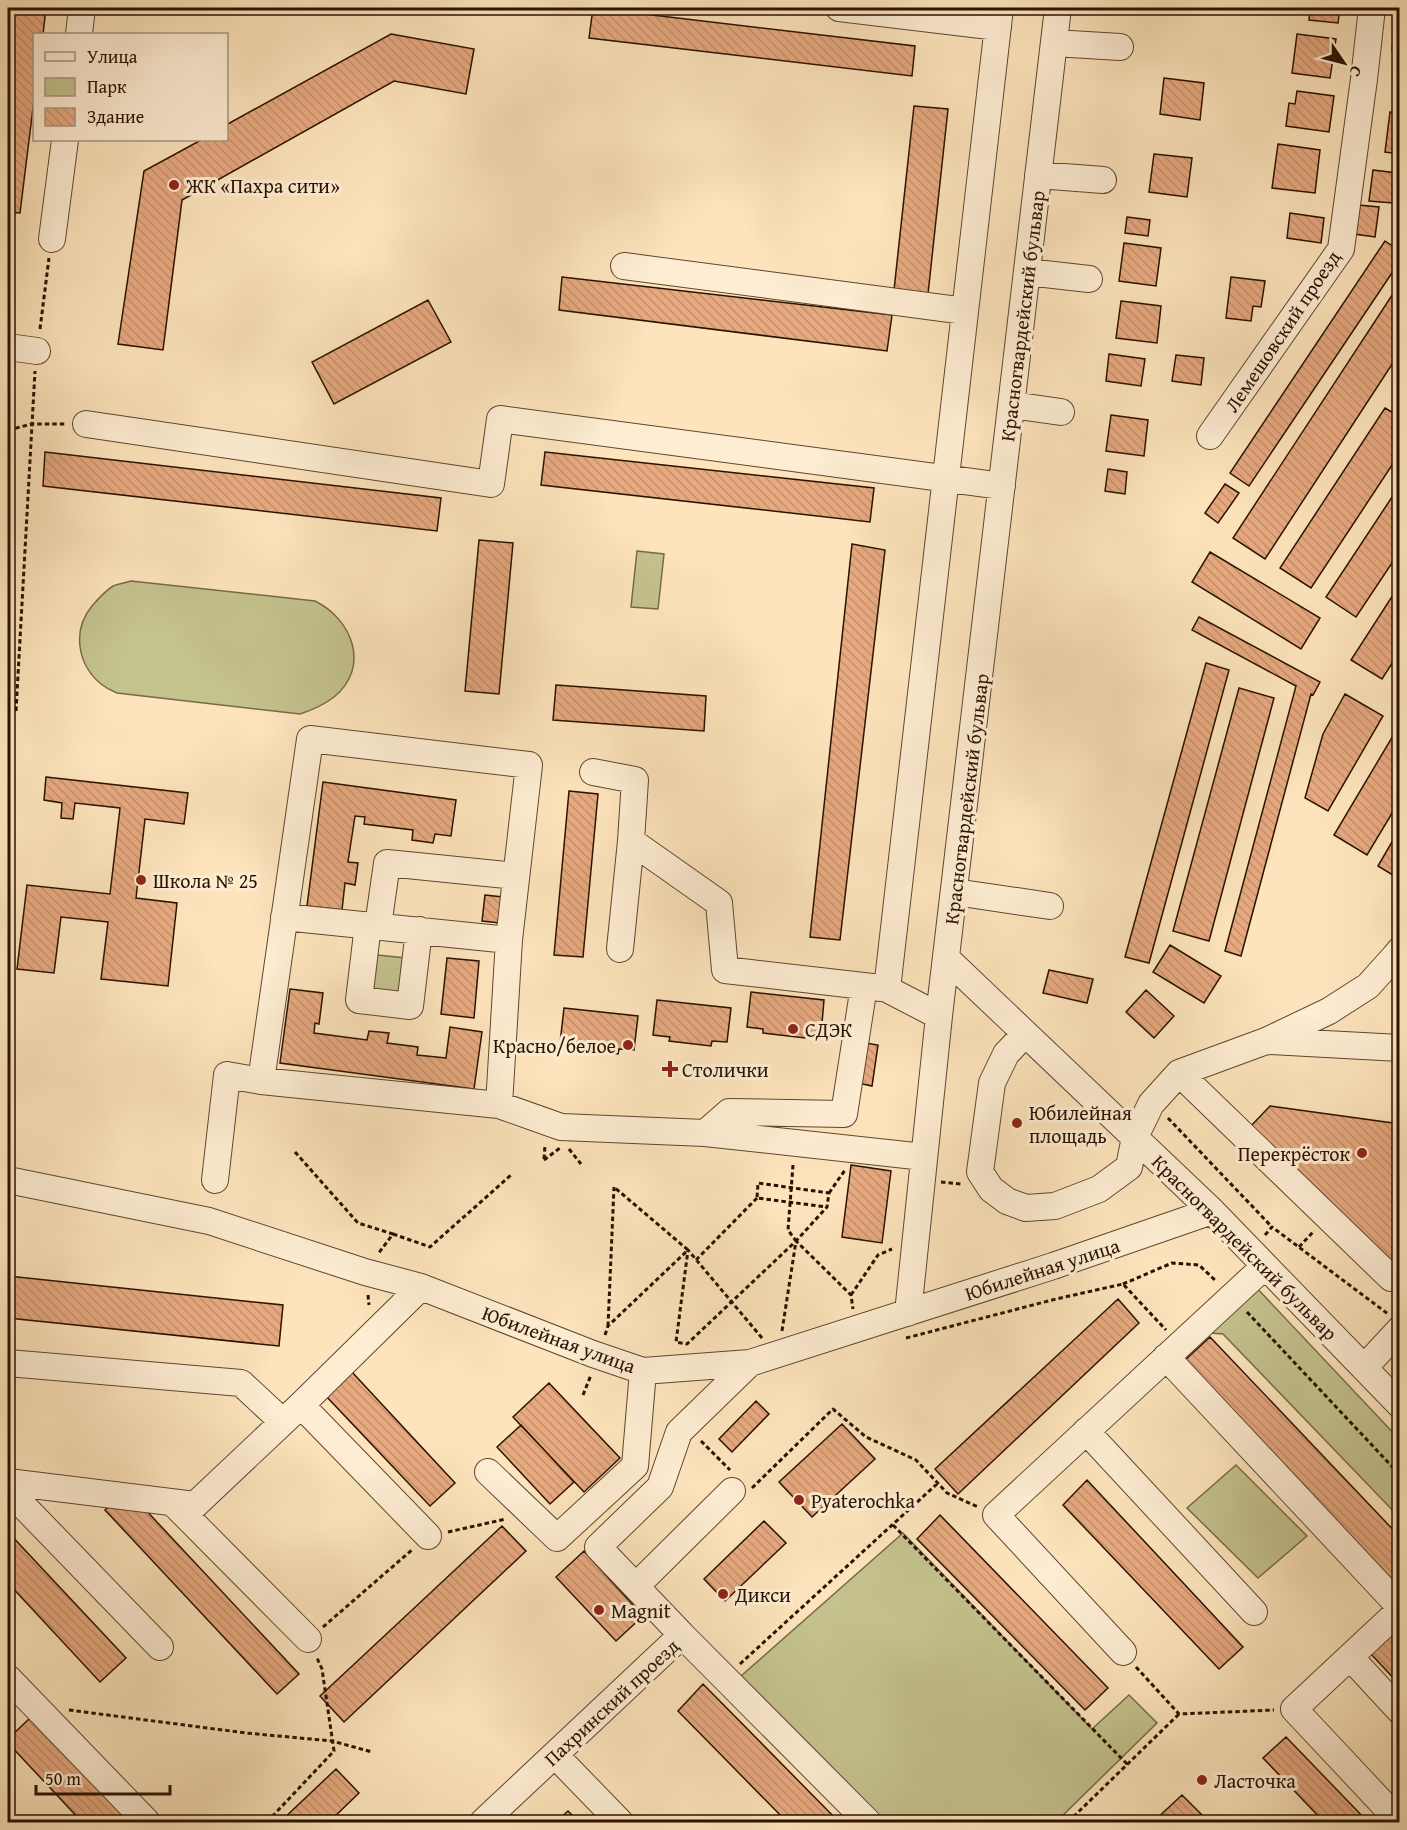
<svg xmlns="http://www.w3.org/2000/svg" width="1407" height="1830" viewBox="0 0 1407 1830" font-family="'Gentium Book Plus',serif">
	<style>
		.green { fill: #c4c28d; stroke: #776a46; stroke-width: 1.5 }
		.building { fill: url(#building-back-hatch); stroke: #2a1200; stroke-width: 1.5 }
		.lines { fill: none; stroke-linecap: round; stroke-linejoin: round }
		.minor-casing { stroke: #5f462f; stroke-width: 28 }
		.path { stroke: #2a1200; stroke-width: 3; stroke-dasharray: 4.5 3; stroke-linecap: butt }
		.minor { stroke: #feedd3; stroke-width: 26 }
		.poi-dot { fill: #8f2418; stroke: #feedd3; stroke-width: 2 }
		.labels { text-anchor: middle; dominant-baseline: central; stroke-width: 6; stroke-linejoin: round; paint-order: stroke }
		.poi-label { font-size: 20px; fill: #2a1200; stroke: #feedd3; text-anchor: start }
		.street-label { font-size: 20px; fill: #2a1200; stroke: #feedd3 }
	</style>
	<defs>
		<pattern id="building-back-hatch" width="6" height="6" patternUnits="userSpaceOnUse" patternTransform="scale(1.5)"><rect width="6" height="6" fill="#e7a980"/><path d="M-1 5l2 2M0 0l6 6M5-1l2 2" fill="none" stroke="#c6906d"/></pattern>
	</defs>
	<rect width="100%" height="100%" fill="#fde4bc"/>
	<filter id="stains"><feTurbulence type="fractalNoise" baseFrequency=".00333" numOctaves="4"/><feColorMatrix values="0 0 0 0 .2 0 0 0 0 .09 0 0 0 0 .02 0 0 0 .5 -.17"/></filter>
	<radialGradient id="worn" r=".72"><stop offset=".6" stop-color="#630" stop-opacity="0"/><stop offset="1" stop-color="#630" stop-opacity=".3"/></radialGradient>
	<path class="green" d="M637,551L664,554L658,609L631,607Z
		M131,581L315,601C352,619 371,667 334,697C324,705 312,710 300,714L117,693C112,691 106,688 101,684C77,664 72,630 92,606C98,599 105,591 113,586C118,584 125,583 131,581Z
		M377,955L406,958L401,995L372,991Z
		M1254,1285L1399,1439V1517L1223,1334L1211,1333L1206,1325Z
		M1236,1465L1307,1536L1258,1578L1187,1508Z
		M903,1533L1092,1729L1129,1695L1157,1723L1056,1822H883L741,1676Z"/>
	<path class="building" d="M13,8H46L43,34H34V100L20,213L8,212V46Z
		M593,8L915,46L912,76L589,38Z
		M1310,8H1340L1338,23L1309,20Z
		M1395,20L1400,21V51L1392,50Z
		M391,34L474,49L466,94L394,81L182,200L163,350L118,344L144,171L201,140H226V125Z
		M1297,34L1336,39L1330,78L1292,73Z
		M1164,78L1204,83L1200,120L1160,114Z
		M1297,91L1334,96L1329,132L1286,126L1289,103L1295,104Z
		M914,106L948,109L928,294L894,290Z
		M1390,112L1400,113V154L1385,152Z
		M1278,144L1320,150L1315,193L1272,188Z
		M1154,154L1192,158L1187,197L1149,192Z
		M1373,170L1397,173L1393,203L1369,201Z
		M1358,205L1379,207L1375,237L1354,234Z
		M1290,213L1324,218L1321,243L1287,238Z
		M1127,217L1150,220L1148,236L1125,233Z
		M1385,241L1400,251V261L1249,486L1230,473Z
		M1124,243L1161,248L1156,286L1119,281Z
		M562,277L892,315L887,351L559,310Z
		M1231,277L1265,281L1261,307L1253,306L1251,321L1226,318Z
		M1400,283V352L1265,559L1233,538Z
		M428,300L451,342L334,404L312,362Z
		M1121,301L1161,306L1157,343L1116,338Z
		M1109,354L1145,359L1141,386L1106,381Z
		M1176,355L1204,358L1201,385L1172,381Z
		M1385,408L1400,417V453L1311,588L1280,568Z
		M1111,415L1148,420L1144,456L1106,451Z
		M45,452L441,498L437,531L43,486Z
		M545,452L874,488L870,522L541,485Z
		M1108,469L1127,472L1125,494L1105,491Z
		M1225,484L1239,493L1218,523L1205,513Z
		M1400,485V551L1356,617L1326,597Z
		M479,540L513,543L499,694L465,691Z
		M852,544L885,550L840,940L810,937Z
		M1210,552L1320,618L1301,649L1192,582Z
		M1400,584V651L1382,679L1351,660Z
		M1199,617L1320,682L1313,695L1311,694L1241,956L1225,951L1296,686L1192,630Z
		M1206,663L1229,670L1149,963L1125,957Z
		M556,685L706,696L704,731L553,720Z
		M1239,688L1274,698L1209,941L1173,931Z
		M1345,694L1383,716L1328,811L1305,798L1323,734Z
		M1400,724V800L1367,855L1334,835Z
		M46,777L188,793L184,824L145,819L136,898L177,903L168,986L101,979L108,922L61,917L54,973L17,969L27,885L110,894L120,808L75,803L73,819L61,818L62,803L44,800Z
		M323,782L456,800L451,836L435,834L433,843L412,840L413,830L364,824L365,817L355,816L348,862L358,863L355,885L345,883L342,910L307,906Z
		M569,791L598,794L583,957L554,955Z
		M1400,828V871L1396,877L1378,866Z
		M485,895L503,897L500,923L482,921Z
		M1170,945L1221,976L1204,1003L1153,972Z
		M447,958L479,961L474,1018L441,1014Z
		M1049,970L1093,979L1087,1003L1043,993Z
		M290,989L323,993L319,1024L315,1023L314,1033L367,1040L369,1031L389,1033L387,1043L418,1047L417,1055L446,1058L450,1027L482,1032L474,1089L280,1063Z
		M1146,990L1174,1016L1154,1038L1126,1012Z
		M751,992L824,1000L821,1035L805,1033V1038L763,1033V1029L747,1027Z
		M657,1000L731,1008L727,1042L712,1041L711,1046L669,1041L670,1037L653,1035Z
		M564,1008L638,1016L634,1050L619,1049L618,1054L576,1049L577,1044L560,1043Z
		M860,1042L878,1045L872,1086L853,1082Z
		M1270,1106L1400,1124V1253L1391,1262L1250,1127Z
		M851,1165L891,1171L882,1243L842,1237Z
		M8,1276L283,1305L279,1346L8,1318Z
		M1118,1299L1139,1323L958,1494L935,1469Z
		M1210,1337L1400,1537V1588L1184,1361Z
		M351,1371L455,1483L430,1506L325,1395Z
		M549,1383L620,1458L584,1492L513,1417Z
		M756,1401L769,1414L732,1452L719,1439Z
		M842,1424L875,1459L812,1517L779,1482Z
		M521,1425L574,1482L550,1504L497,1447Z
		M1087,1480L1243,1647L1219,1669L1063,1505Z
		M127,1490L299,1674L277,1694L105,1510Z
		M940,1515L1108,1688L1085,1710L917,1539Z
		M764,1521L786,1543L725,1601L704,1579Z
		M502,1526L526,1551L344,1722L320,1696Z
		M8,1532L126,1658L100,1682L8,1583Z
		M584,1551L643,1616L616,1641L556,1577Z
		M1394,1633L1400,1639V1685L1371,1654Z
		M703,1684L839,1822H787L678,1711Z
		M31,1717L130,1822H82L8,1743V1739Z
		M1286,1737L1368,1822H1324L1263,1758Z
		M336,1769L359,1793L329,1822H280Z
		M1182,1795L1209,1822H1153Z
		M568,1811L579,1822H556Z"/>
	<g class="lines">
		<defs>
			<path id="minor" d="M839,8L998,27
				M79,34L82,8
				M1054,43L1120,47
				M1038,175L1103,180
				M52,239L65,140
				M624,266L965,311
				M1027,272L1089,279
				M8,347L37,351
				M1012,405L1061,412
				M86,424L491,484L500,419L1002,486
				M1210,436L1341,249L1364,79L1372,8
				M593,772L635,780L631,841
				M955,892L1050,906
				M284,917L509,940
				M368,925L359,1000L410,1006L419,930
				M378,926L387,863L516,876
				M620,949L631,841L719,903L725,970L881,988
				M947,959L1212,1211L1400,1405
				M939,1016L887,989L1000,8
				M1025,1034L1006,1054L992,1083L980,1172L991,1189L1007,1201L1026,1208L1055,1206L1099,1189L1129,1167L1135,1137L1151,1104L1179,1073L1266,1041L1329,1011L1368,986L1395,956L1400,950
				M1269,1041L1400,1048
				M1179,1073L1391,1278L1400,1270
				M499,1105L561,1127L705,1133L729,1112L844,1114L864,986
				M705,1133L924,1157
				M8,1180L209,1221L365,1272L421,1287L593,1354L643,1371L750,1363L1053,1266L1212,1211
				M215,1180L227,1075L261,1081L499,1105L509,940L529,765L310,739L261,1081
				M908,1313L939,1016L1058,8
				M1166,1357L1400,1607
				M8,1363L241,1383L283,1422
				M1364,1368L1400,1329
				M301,1405L428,1536
				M1086,1431L1254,1612
				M488,1472L557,1538L635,1466L643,1371
				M8,1482L195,1505L301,1405L421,1287
				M8,1490L160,1647
				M172,1502L308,1639
				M636,1586L732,1491
				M1400,1610L1294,1709L1400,1822
				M682,1635L868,1822
				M1123,1652L996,1515L1265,1266
				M1350,1657L1400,1711
				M8,1678L147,1822
				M555,1755L620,1822
				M483,1822L682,1635L598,1547L660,1487L679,1432L750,1363"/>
		</defs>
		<use href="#minor" class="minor-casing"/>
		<path class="path" d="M40,329L49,258
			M8,430L32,424H66
			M16,711L35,371
			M1168,1118L1272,1227
			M569,1149L581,1164
			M295,1152L358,1223L393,1234L378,1254
			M544,1159L545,1145
			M544,1160L560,1148
			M793,1165L788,1230L796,1241
			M941,1182L961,1184
			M829,1193L845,1170
			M393,1234L430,1247L511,1175
			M1265,1235L1272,1227L1388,1314
			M1299,1247L1314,1231
			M696,1260L757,1198
			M1123,1284L1172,1263L1199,1265L1216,1281
			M368,1295L369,1305
			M851,1295L878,1255L892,1249
			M1247,1312L1400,1475
			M608,1326L614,1187
			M782,1331L796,1241L827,1207L829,1193L758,1183L757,1198L827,1207
			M605,1335L608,1326L688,1250L614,1187
			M762,1338L688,1250L676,1342L687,1344L796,1241L851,1295L853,1309
			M906,1338L1056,1299L1123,1284L1166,1330
			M583,1395L591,1375
			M701,1441L730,1470
			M752,1488L833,1409L866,1437L916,1460L947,1493L978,1507
			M893,1525L1127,1764
			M448,1532L506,1519
			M323,1627L413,1549
			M740,1664L938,1483
			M1136,1667L1179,1714L1274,1710
			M69,1710L246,1733L332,1741L372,1752
			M267,1822L334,1751L322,1669L317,1658
			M1068,1822L1179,1714"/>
		<use href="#minor" class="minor"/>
	</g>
	<g class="poi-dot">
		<circle cx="174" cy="185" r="6"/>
		<circle cx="141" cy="880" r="6"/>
		<circle cx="793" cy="1029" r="6"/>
		<circle cx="628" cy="1045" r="6"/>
		<path d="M667 1060h6v6h6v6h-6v6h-6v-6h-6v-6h6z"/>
		<circle cx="1017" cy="1123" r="6"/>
		<circle cx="1362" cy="1153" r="6"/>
		<circle cx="799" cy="1500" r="6"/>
		<circle cx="723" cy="1594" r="6"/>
		<circle cx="599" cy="1610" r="6"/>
		<circle cx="1202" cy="1780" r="6"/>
	</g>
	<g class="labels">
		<g class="poi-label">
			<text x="186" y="185">ЖК «Пахра сити»</text>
			<text x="153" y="880">Школа № 25</text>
			<text x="805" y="1029">СДЭК</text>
			<text x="616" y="1045" text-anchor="end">Красно/белое</text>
			<text x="682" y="1069">Столички</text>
			<text x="1029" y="1112">Юбилейная<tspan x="1029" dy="23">площадь</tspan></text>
			<text x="1350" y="1153" text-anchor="end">Перекрёсток</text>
			<text x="811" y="1500">Pyaterochka</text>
			<text x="735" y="1594">Дикси</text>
			<text x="611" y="1610">Magnit</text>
			<text x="1214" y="1780">Ласточка</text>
		</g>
		<g class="street-label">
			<text transform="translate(1022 316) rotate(-83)">Красногвардейский бульвар</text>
			<text transform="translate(1282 331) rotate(-56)">Лемешовский проезд</text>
			<text transform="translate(966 799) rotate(-83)">Красногвардейский бульвар</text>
			<text transform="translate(1245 1247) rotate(45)">Красногвардейский бульвар</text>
			<text transform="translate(1042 1269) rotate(-18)">Юбилейная улица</text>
			<text transform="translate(559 1339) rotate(20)">Юбилейная улица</text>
			<text transform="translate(611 1702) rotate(-43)">Пахринский проезд</text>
		</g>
	</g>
	<rect width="1407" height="1830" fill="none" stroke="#fde4bc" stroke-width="30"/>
	<rect x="9" y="9" width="1389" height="1812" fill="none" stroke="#2a1200" stroke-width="3"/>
	<rect x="15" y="15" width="1377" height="1800" fill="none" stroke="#2a1200" stroke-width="1.5"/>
	<rect x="33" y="33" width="195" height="108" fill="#feedd3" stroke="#a9957f" stroke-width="1.5"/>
	<rect x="45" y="52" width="30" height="9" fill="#feedd3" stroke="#a9957f" stroke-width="1.5"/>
	<text x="87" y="63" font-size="18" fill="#2a1200">Улица</text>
	<rect x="45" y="78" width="30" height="18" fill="#c4c28d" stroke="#a9957f" stroke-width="1.5"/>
	<text x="87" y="93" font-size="18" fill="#2a1200">Парк</text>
	<rect x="45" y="108" width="30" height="18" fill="url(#building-back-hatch)" stroke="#a9957f" stroke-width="1.5"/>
	<text x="87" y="123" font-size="18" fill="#2a1200">Здание</text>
	<g transform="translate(1344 63) rotate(125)" stroke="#feedd3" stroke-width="4.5" paint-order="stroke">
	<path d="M0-4.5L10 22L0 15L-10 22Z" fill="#2a1200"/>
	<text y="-9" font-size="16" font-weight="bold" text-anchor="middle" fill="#2a1200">С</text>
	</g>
	<path d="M36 1785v9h134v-9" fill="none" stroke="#2a1200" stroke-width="3"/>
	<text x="45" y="1785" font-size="18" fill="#2a1200" stroke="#feedd3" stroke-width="4.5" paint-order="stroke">50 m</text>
	<rect width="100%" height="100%" filter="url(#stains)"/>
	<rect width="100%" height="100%" fill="url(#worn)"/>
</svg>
